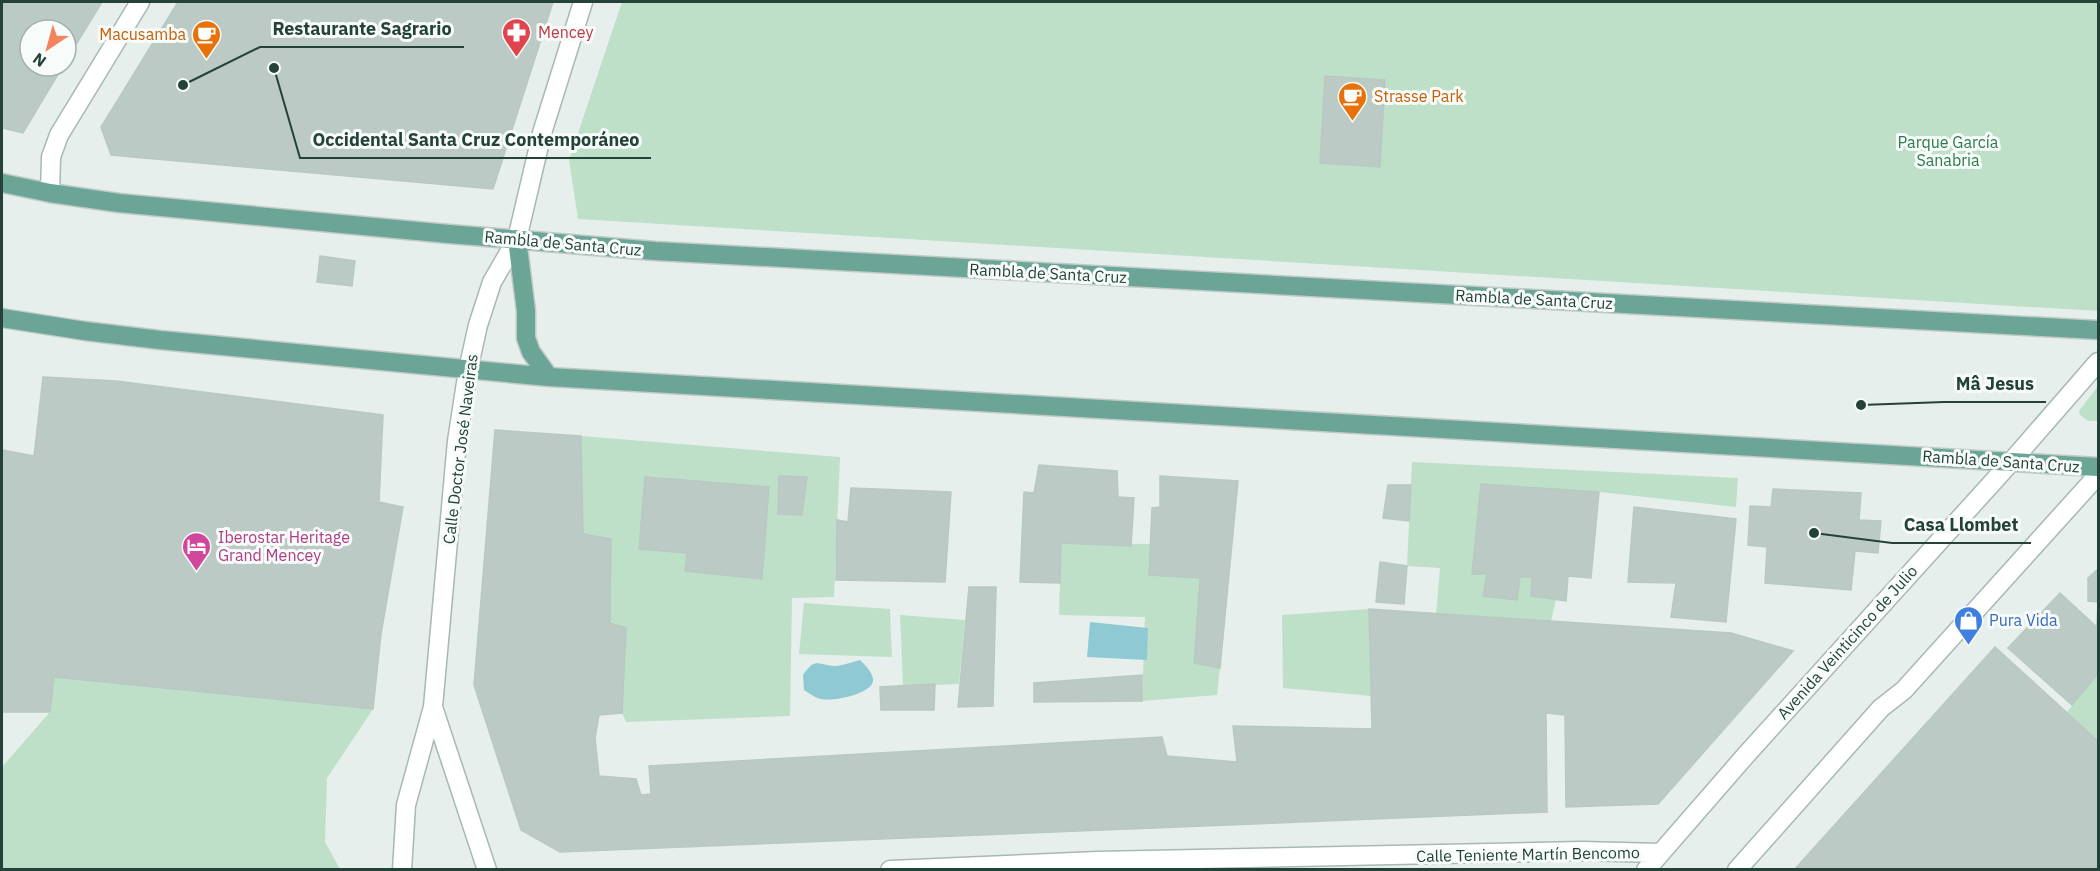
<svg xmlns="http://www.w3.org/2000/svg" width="2100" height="871" viewBox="0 0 2100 871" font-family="'IBM Plex Sans',sans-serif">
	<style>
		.green { fill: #bfe0c8 }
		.water { fill: #8ec9d4 }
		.building { fill: #bbcac4; stroke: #b8c9c2; stroke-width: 1.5 }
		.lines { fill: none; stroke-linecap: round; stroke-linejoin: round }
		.minor-casing { stroke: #a8b8b2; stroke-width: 21 }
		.major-casing { stroke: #c2cac8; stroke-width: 21 }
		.minor { stroke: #fff; stroke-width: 18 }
		.major { stroke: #6aa596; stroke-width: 18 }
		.labels { text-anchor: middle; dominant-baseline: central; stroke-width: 6; stroke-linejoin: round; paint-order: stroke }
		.health-label { font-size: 16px; fill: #be3a42; stroke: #f7fbf9; text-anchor: start }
		.food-label { font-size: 16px; fill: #c56008; stroke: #f7fbf9; text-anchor: end }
		.park-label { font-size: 16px; fill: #2d7a4b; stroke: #f7fbf9 }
		.street-label { font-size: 16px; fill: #24423a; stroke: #f7fbf9 }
		.hotel-label { font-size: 16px; fill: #b23c85; stroke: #f7fbf9; text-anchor: start }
		.shop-label { font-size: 16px; fill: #366cbe; stroke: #f7fbf9; text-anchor: start }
		.leader { fill: none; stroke: #24423a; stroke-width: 2 }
		.callout-dot { fill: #24423a; stroke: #f7fbf9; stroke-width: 2 }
		.callout-label { font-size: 18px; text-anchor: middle; font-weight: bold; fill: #24423a; stroke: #f7fbf9; stroke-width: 6; stroke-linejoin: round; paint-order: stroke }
	</style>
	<rect width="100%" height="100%" fill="#e6efeb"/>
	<path class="green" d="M622,2H2098V311L578,219L569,160Z
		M2098,386V421H2088L2080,415L2079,411Z
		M581,436L840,457L834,597L792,598L790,716L626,722L622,713L626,628L610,623L583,534Z
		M1412,462L1738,478L1736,507L1600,492L1481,484L1472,574H1487L1484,596L1517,600L1520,577H1532L1531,596L1556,600L1551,621L1436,614L1440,568L1407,566Z
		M1061,543L1150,544L1149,574L1200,578L1194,663L1220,668L1217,695L1142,701L1145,617L1059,615Z
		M804,603L890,609L892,657L799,654Z
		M1369,609L1371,696L1283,688L1282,615Z
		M900,615L965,620L959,684L903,686Z
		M2098,674V741L2067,712Z
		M54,677L373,709L327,778L325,842L340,869L2,870V767L50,712Z"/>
	<path class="water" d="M1090,622L1148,628L1147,660L1087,657Z
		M860,660C865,665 872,672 873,679C875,694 831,702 821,699C815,698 809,693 804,690L803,675C816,656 818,666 836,666C844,665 852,662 860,660Z"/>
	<path class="building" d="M2,2H102L66,61V30H30V66H63L23,133L2,128Z
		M178,2H553L493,189L111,155L101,127Z
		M1325,76L1385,80L1380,167L1320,163Z
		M320,256L355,261L352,286L317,282Z
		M43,377L116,381L383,415L379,502L403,507L381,634L373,709L54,677L50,712H2V450L34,456Z
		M495,430L581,436L583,534L611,539L610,623L626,628L622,713L599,715L595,738L599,776L636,779L641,795L651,794L649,766L1162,737L1167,756L1237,762L1233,726L1372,729L1369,609L1731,633L1793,651L1658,804L1566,807L1565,715L1546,713L1547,812L560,852L521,830L474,685Z
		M1039,465L1117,471L1118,497L1134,498L1131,546L1061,543L1060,583L1020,582L1024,492L1034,493Z
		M779,476L807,477L802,515L778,514Z
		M1160,476L1238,481L1220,668L1194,663L1200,578L1149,575L1152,508L1160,507Z
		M645,477L769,487L762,579L685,571L687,553L639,549Z
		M1481,484L1599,492L1591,578L1568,576L1566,601L1531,596L1532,577H1520L1517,600L1483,596L1487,574H1472Z
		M1388,485H1411L1409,521L1383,518Z
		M851,488L951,492L945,582L836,580L837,520L848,522Z
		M1773,489L1861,493L1859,520L1881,521L1878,553L1855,551L1851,590L1765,583L1767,547L1748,545L1750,506L1771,507Z
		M1634,507L1736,519L1726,622L1671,617L1676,583L1628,582Z
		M1380,562L1407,566L1404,604L1376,602Z
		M2098,569V625H2097L2098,602L2088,601V578Z
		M969,587H996L993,706L958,707Z
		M2060,593L2098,628V674L2072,705L2008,648Z
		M1995,647L2098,741V870H1794Z
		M1142,675V701L1034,702V683Z
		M935,684L934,710H881L880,687Z"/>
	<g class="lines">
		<defs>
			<path id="minor" d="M50,193L51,157L59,135L140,2
				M402,870L406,805L433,707
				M487,870L433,707L457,441L468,370L478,325L492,282L517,239L542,133L583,2
				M890,870L1097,861L1581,851L1661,853
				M1646,870L1746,755L2011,462L2098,362
				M1737,870L1881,708L1904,690L2098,475"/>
			<path id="major" d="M2,183L50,193L119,203L449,234L655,251L2098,330
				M517,239L526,311V338L531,352L549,377
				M2,318L85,331L160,340L549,377L2098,467"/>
		</defs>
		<use href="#minor" class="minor-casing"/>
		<use href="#major" class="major-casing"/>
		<use href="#minor" class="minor"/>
		<use href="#major" class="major"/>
	</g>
	<defs>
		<symbol id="pharmacy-pin" viewBox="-11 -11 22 30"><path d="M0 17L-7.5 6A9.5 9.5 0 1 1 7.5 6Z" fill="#e0444e" stroke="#f7fbf9"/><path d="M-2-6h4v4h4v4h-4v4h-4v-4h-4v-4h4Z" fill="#fff"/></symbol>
		<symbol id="cafe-pin" viewBox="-11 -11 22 30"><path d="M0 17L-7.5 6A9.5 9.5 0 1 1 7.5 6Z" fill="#e8710a" stroke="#f7fbf9"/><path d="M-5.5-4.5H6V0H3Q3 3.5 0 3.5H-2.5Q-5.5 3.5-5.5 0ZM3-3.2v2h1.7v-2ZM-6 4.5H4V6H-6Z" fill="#fff"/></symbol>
		<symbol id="hotel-pin" viewBox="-11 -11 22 30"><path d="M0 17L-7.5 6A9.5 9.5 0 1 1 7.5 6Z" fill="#d1479c" stroke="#f7fbf9"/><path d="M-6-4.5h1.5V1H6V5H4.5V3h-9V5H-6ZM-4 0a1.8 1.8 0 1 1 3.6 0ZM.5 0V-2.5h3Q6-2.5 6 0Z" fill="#fff"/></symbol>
		<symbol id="shop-pin" viewBox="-11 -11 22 30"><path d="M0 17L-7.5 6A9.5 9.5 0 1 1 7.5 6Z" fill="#3f7fe0" stroke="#f7fbf9"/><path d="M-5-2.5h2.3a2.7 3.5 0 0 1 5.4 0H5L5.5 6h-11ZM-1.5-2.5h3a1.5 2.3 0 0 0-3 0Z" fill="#fff"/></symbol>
	</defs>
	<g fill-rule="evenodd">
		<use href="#pharmacy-pin" x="500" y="16" width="33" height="45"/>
		<use href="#cafe-pin" x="190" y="18" width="33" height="45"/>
		<use href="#cafe-pin" x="1336" y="80" width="33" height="45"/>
		<use href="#hotel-pin" x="180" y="530" width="33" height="45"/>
		<use href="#shop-pin" x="1952" y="604" width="33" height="45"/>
	</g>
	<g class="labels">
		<g class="health-label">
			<text x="538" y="32">Mencey</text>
		</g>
		<g class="food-label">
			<text x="186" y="34">Macusamba</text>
			<text x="1374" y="96" text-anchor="start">Strasse Park</text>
		</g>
		<g class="park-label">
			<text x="1948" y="142">Parque García<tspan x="1948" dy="18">Sanabria</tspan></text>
		</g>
		<g class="street-label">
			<text transform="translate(563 243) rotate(5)">Rambla de Santa Cruz</text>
			<text transform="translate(1048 273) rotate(3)">Rambla de Santa Cruz</text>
			<text transform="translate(1534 299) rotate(3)">Rambla de Santa Cruz</text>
			<text transform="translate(460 449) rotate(-83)">Calle Doctor José Naveiras</text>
			<text transform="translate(2001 461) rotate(4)">Rambla de Santa Cruz</text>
			<text transform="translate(1847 642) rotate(-48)">Avenida Veinticinco de Julio</text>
			<text transform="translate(1528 854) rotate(-1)">Calle Teniente Martín Bencomo</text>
		</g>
		<g class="hotel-label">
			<text x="218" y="537">Iberostar Heritage<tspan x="218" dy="18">Grand Mencey</tspan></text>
		</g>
		<g class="shop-label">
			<text x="1989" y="620">Pura Vida</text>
		</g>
	</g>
	<path class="leader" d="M183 85L260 47H464M274 68L300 158H651M1861 405L1944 402H2046M1814 533L1892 543H2031"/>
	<g class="callout-dot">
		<circle cx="183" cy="85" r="6"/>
		<circle cx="274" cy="68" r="6"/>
		<circle cx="1861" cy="405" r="6"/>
		<circle cx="1814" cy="533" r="6"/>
	</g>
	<g class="callout-label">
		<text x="362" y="35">Restaurante Sagrario</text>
		<text x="476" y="146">Occidental Santa Cruz Contemporáneo</text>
		<text x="1995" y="390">Mâ Jesus</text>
		<text x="1961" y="531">Casa Llombet</text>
	</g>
	<rect width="2100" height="871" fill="none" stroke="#24423a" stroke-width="6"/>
	<g transform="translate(48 48) rotate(216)"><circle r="28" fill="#f7fbf9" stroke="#a3b1ad" stroke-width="1.5"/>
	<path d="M0-4.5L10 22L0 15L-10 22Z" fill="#f4845f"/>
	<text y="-9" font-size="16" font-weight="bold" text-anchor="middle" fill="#24423a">N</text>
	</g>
</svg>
